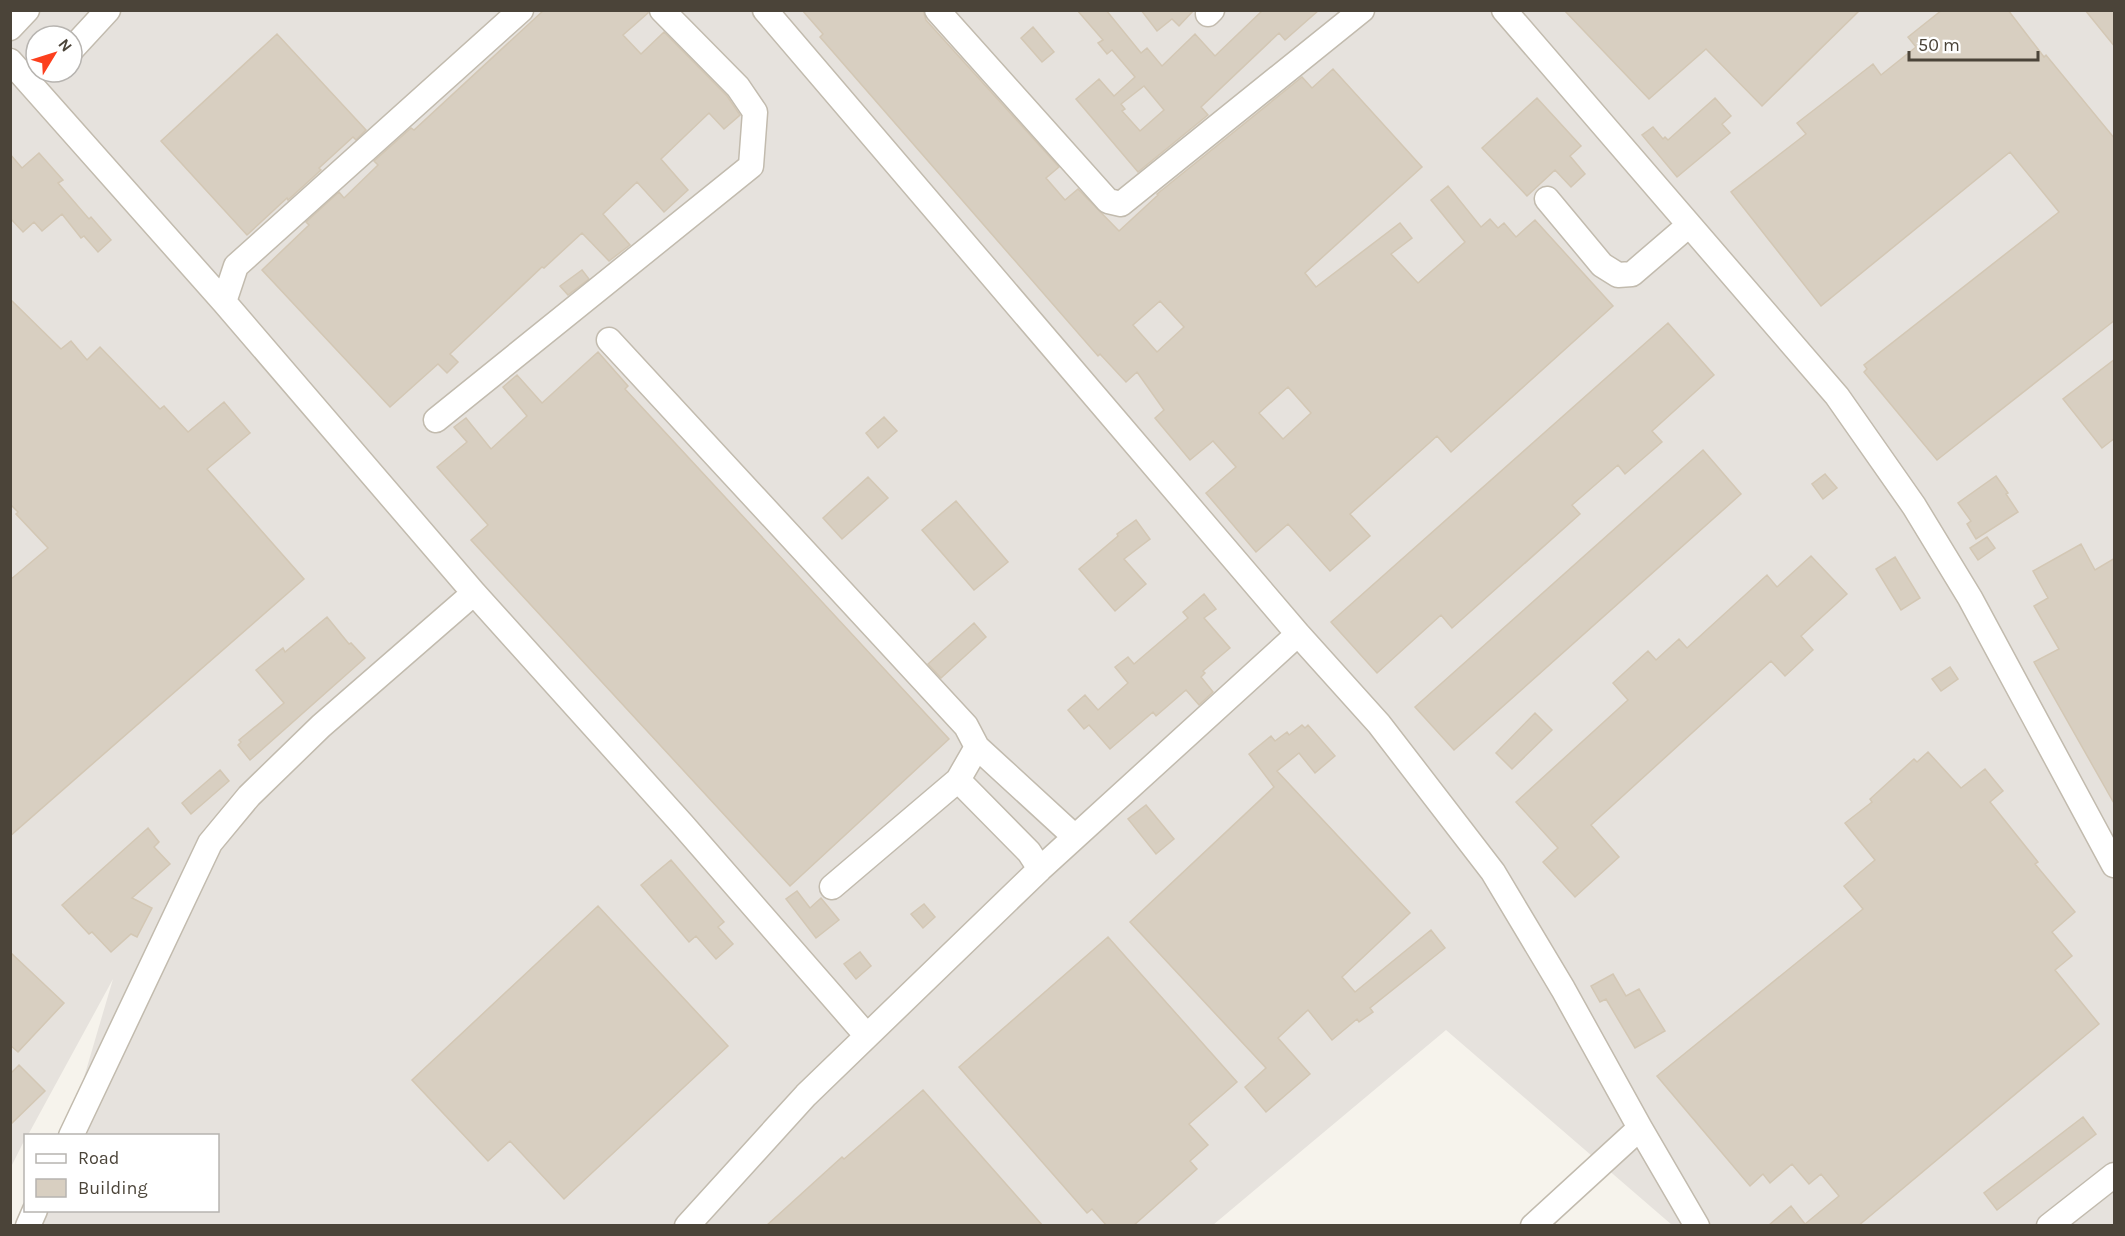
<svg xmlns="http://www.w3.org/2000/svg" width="2125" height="1236" viewBox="0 0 2125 1236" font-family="Karla,sans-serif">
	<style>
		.industrial { fill: #e6e2dd; fill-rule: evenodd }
		.building { fill: #d8cfc1; stroke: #d3c7b4; stroke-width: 1.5; fill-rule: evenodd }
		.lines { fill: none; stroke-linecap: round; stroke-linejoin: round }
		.minor-casing { stroke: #c2bbae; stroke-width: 27 }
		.minor { stroke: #fff; stroke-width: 24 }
	</style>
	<rect width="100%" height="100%" fill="#f6f3ec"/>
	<path class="industrial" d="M11,11H2114V1225H1672L1446,1030L1213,1225H41L45,1211L218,1210V1136L67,1135L113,979L28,1135L26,1136L25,1139L11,1167ZM36,36H72V72H36Z"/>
	<path class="building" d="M544,10H648V13L623,35L641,54L664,32L727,96L740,115L724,129L709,113L661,159L688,190L664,212L637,182L603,214L630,245L609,261L582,233L544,268L542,267L450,354L458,362L447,373L438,364L390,407L262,270L309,225L306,222L339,192L344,198L378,165L374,161L411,128L414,130Z
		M802,10H923L926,20L1059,167L1046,178L1065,200L1078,189L1119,231L1158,195L1157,194L1302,77L1312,88L1333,69L1422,167L1305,273L1316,287L1400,223L1412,238L1391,254L1418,283L1465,242L1431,200L1448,186L1481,227L1490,219L1498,228L1504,223L1516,237L1535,220L1613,306L1451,452L1437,436L1350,514L1370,536L1330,571L1288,524L1256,552L1206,493L1236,467L1213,441L1190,460L1155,418L1164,410L1137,372L1126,382L1100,354L1098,356L820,37L823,34ZM1160,301L1184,327L1157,352L1133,325ZM1288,387L1311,413L1283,439L1259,413Z
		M1077,10H1106L1141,53L1147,48L1162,66L1195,34L1215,56L1263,10H1319L1285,40L1279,33L1201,107L1208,115L1138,172L1076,99L1099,79L1114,96L1135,77L1112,50L1107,54L1098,43L1103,40ZM1144,86L1164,110L1140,131L1122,111L1125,109L1121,104Z
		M1141,10H1194L1179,26L1172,19L1157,31Z
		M1564,10H1860L1762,106L1706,49L1649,99Z
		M1942,10H2008L2044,57L2046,55L2115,139V320L1937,460L1864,372L1867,369L1864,365L2059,212L2010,152L1821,306L1731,192L1806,134L1797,123L1823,103L1873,64L1881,75L1916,47L1908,37Z
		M2085,10H2115V47Z
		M1033,27L1054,52L1042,62L1021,38Z
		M277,34L366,130L356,140L353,137L319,168L321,170L288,200L287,198L247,235L161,141Z
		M1537,98L1581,146L1570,156L1585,174L1571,187L1555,170L1527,196L1482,148Z
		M1715,98L1731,116L1722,124L1730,133L1677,177L1642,135L1653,127L1663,139L1665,137L1668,140Z
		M39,153L63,180L58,183L89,219L91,217L111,240L98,252L84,236L81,238L62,214L42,231L34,222L23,232L10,218V154L22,168Z
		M582,270L589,279L568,295L560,286Z
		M10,299L61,349L71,341L87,360L100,347L160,409L164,406L188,432L224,402L250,433L207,469L304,579L10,836V580L48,548L16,514L18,512L10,504Z
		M1668,323L1714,375L1652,431L1662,442L1625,474L1618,465L1572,505L1580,514L1452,628L1441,615L1377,673L1331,622Z
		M598,352L628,386L625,389L949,739L790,886L471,540L488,525L437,467L467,442L454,427L466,418L491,449L527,416L503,387L517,375L542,403Z
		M2115,359V438L2102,448L2063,399Z
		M884,417L897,431L878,448L866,433Z
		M1703,450L1741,494L1454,750L1415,707Z
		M1825,474L1837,488L1823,499L1812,484Z
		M1996,476L2008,493L2006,494L2018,512L1976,539L1967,524L1971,521L1958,503Z
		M868,477L888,498L842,539L823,518Z
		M956,501L1008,562L974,590L922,530Z
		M1136,520L1150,539L1124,559L1146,584L1115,611L1079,569L1118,536L1117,534Z
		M1987,537L1995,548L1978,560L1970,548Z
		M2081,544L2095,570L2115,558V805L2034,662L2059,649L2034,606L2048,598L2033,571Z
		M1811,556L1847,594L1801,636L1813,650L1785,676L1771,661L1591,825L1619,857L1575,897L1543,862L1558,848L1516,802L1628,700L1613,683L1648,651L1656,660L1679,639L1687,648L1767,575L1777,587Z
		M1895,557L1920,598L1901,610L1876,569Z
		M1204,594L1216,609L1204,618L1230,648L1203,671L1205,673L1201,677L1213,692L1199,705L1186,690L1156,716L1153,712L1110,749L1089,725L1084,729L1068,710L1085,695L1098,710L1128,683L1115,667L1128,657L1134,664L1188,618L1183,612Z
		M327,617L349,644L351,643L365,658L250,760L238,745L241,742L239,740L284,703L256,670L283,648L285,652Z
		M974,623L986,637L941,678L928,664Z
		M1950,667L1958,679L1941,691L1932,679Z
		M1535,713L1552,730L1512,769L1496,753Z
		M1302,725L1305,728L1308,725L1335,756L1315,773L1299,753L1277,771L1410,913L1342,977L1355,992L1431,930L1445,948L1370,1008L1373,1012L1359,1022L1357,1019L1332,1040L1308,1010L1278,1038L1310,1074L1266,1112L1245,1087L1266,1068L1130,922L1274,787L1249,754L1271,736L1275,741L1287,732L1289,735Z
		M1928,752L1961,788L1985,769L2003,791L1990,802L2038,862L2035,864L2075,912L2052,932L2072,956L2055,970L2099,1024L1858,1226H1768L1791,1206L1805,1224L1839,1196L1821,1174L1809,1184L1792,1164L1770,1183L1763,1174L1750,1186L1657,1076L1863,909L1844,886L1875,860L1845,823L1872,802L1870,799L1914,759L1917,762Z
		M220,770L229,781L191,814L182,803Z
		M1146,805L1174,839L1156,854L1128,819Z
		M148,828L159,842L154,847L170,864L132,898L152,908L137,937L131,934L111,952L92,932L89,934L62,905Z
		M671,860L724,922L718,927L733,944L716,959L696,936L689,942L641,885Z
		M797,891L810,908L821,898L839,920L816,938L786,899Z
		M924,904L935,917L923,928L911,914Z
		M598,906L728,1046L564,1199L510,1141L488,1161L412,1080Z
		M1108,937L1237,1082L1189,1124L1208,1145L1190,1161L1197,1169L1133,1226H1107L1092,1209L1087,1213L959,1067Z
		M10,952L64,1003L18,1052L10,1045Z
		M860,952L871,966L856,979L844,964Z
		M1613,974L1626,996L1639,989L1665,1031L1635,1048L1606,999L1600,1002L1591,986Z
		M19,1065L45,1091L10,1125V1074Z
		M923,1090L1043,1226H766L842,1157L844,1159Z
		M2083,1117L2096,1134L1997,1210L1984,1193Z"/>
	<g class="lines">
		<defs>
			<path id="minor" d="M765,10L1298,634L1379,724L1493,872L1563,989L1640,1128L1697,1226
				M937,10L1108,201L1121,204L1362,10
				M1504,10L1837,396L1914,506L1970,598L2114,865
				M1208,14L1212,10
				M10,28L27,10
				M72,49L108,10
				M10,61L224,302L474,593L682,824L867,1036
				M1547,199L1602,265L1618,275L1632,274L1689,225
				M217,293L224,302L236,266L521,10
				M609,340L966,726L977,747L958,780L1029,852L1040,869
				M436,420L751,166L755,112L738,87L662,10
				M977,747L1075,837
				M832,887L958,780
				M71,1136L210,843L249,796L321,726L474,593
				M28,1226L35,1210
				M687,1226L806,1095L1040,869L1298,634
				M1533,1226L1640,1128
				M2049,1226L2114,1175"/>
		</defs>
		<use href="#minor" class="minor-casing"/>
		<use href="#minor" class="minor"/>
	</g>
	<rect width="2125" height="1236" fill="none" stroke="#4b4439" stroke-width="24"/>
	<rect x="24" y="1134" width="195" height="78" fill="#ffffff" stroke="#b7b4b0" stroke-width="1.5"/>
	<rect x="36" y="1154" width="30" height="9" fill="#ffffff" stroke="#b7b4b0" stroke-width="1.5"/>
	<text x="78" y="1164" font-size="18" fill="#4b4439">Road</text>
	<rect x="36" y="1179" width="30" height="18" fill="#d8cfc1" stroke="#b7b4b0" stroke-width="1.5"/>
	<text x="78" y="1194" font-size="18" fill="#4b4439">Building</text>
	<g transform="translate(54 54) rotate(52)"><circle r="28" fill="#ffffff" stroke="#b7b4b0" stroke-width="1.5"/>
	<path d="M0-4.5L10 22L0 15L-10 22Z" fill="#fc3f1d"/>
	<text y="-9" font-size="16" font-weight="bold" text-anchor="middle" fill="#4b4439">N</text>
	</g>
	<path d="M1909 51v9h129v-9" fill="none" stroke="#4b4439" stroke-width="3"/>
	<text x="1918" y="51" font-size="18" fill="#4b4439" stroke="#ffffff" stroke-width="4.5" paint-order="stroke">50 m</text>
</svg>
